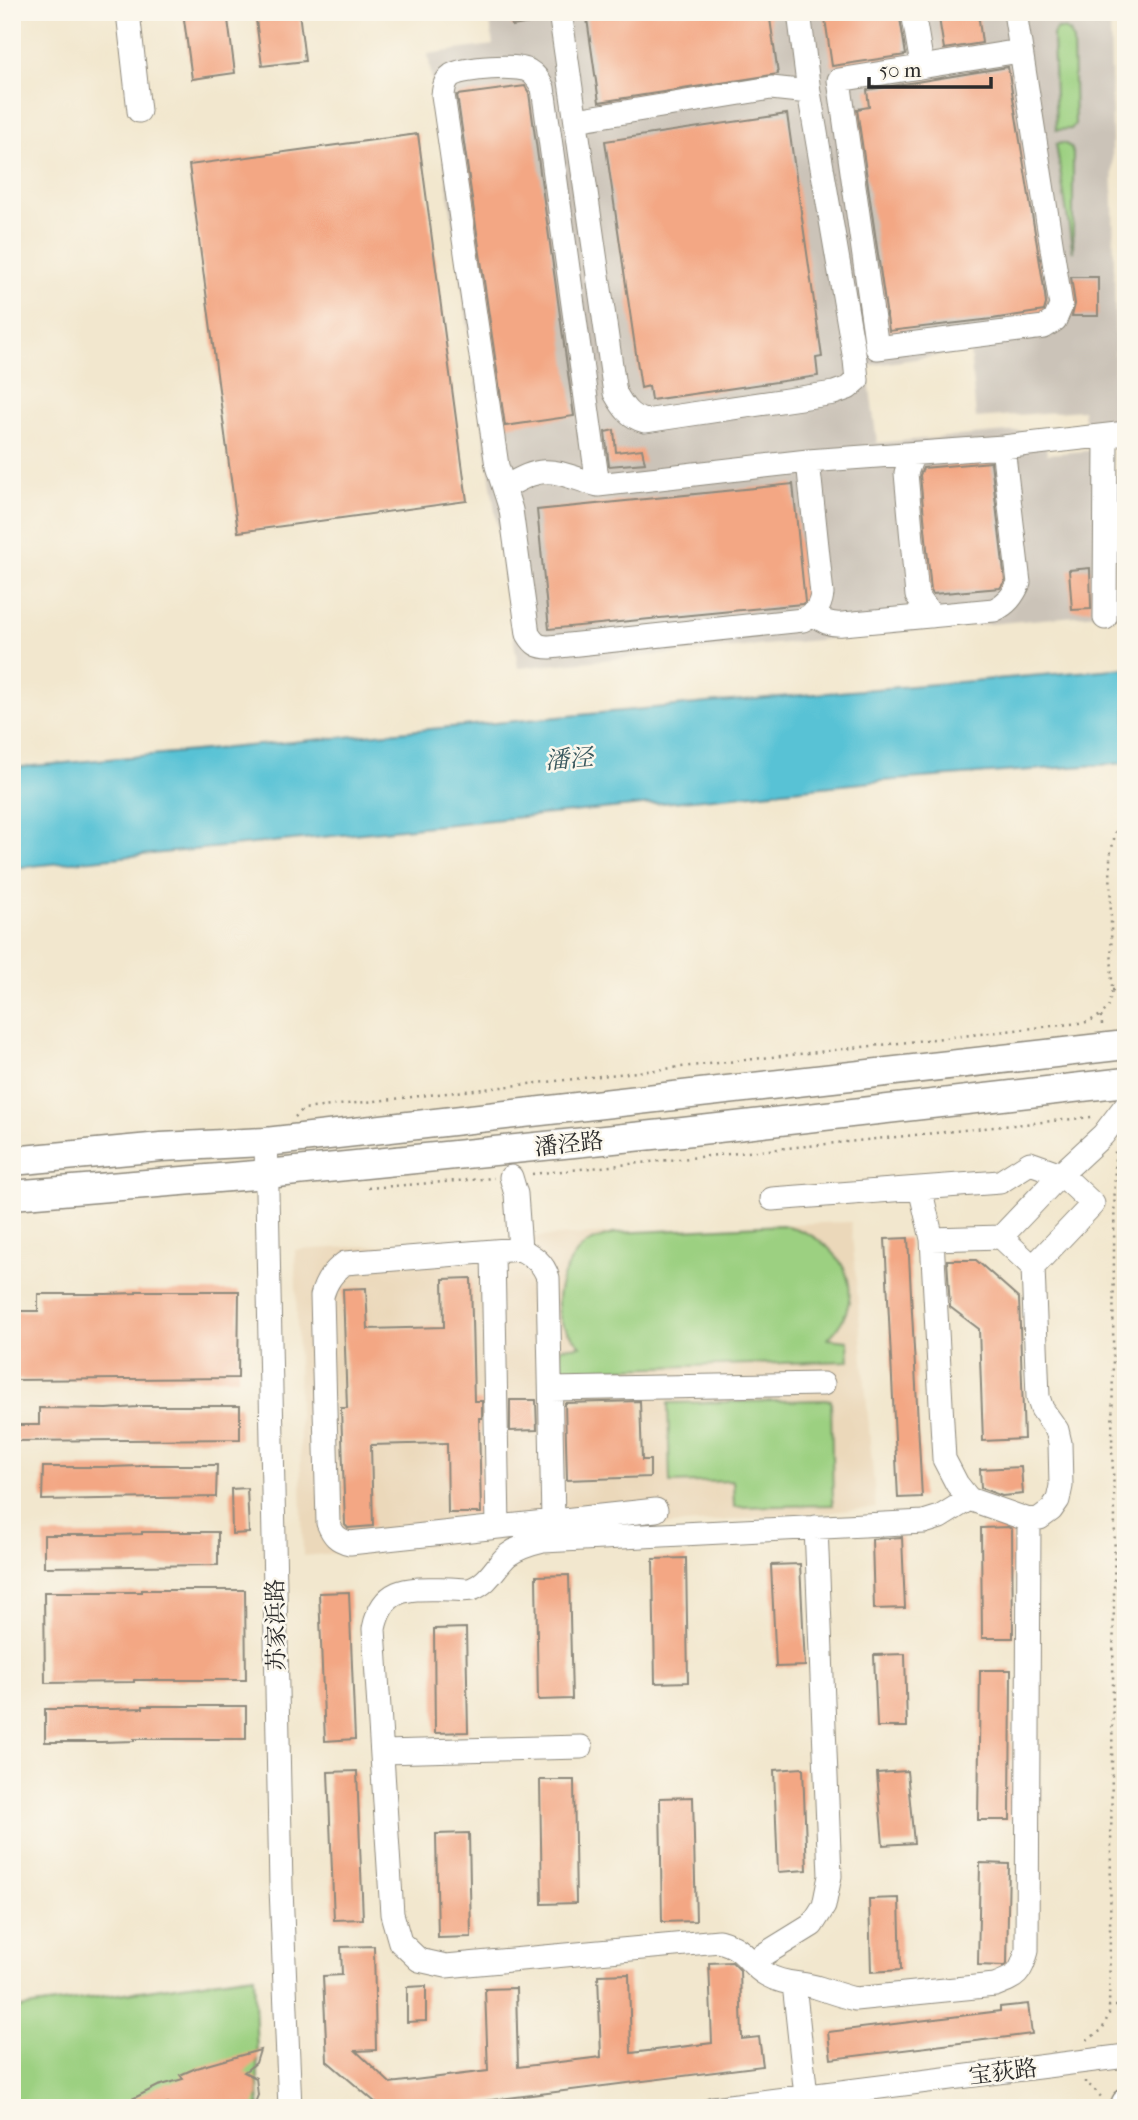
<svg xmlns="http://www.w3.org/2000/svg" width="1138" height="2120" viewBox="0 0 1138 2120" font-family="'IM FELL French Canon','Noto Serif SC',serif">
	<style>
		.built { fill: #ebd8ba }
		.industrial { fill: #cbc3b8 }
		.green { fill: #9cd081; stroke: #647e56; stroke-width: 2 }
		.water { fill: #59c2d5; stroke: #427680; stroke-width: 2 }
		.building { fill: #f3a784 }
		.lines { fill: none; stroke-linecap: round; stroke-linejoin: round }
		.minor-casing { stroke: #8e897c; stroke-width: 25 }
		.major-casing { stroke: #8e897c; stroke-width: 31 }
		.path { stroke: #8e897c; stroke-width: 2.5; stroke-dasharray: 2 5; stroke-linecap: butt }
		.minor { stroke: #fff; stroke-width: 23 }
		.major { stroke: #fff; stroke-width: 28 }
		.labels { text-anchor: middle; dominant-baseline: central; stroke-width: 5; stroke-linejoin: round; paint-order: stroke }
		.street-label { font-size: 23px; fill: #2b2b2b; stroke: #fbf7ec }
		.water-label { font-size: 24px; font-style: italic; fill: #39585e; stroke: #fbf7ec }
	</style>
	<rect width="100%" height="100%" fill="#fbf7ec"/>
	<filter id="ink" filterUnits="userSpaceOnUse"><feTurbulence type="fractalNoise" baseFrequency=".0143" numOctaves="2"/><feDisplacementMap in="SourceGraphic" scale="14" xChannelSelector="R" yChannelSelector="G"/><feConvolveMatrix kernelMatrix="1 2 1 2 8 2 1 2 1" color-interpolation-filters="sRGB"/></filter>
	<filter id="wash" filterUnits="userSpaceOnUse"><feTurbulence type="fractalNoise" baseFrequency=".00686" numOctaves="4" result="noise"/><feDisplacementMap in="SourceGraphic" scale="28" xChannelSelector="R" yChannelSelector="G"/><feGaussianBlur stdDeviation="1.57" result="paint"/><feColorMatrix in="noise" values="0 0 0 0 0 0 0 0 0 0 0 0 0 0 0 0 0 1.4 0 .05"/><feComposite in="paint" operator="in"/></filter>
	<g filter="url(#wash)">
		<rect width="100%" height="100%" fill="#f2e7ce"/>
		<path class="built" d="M851,1222L876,1508L303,1556L295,1250L762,1225Z"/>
		<path class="industrial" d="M489,12H1110L1115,332L1114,423L1085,426L1083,410L976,418L970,351L867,366L877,443L1044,429L1047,454L1098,450L1097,614L518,668L428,54L493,45Z"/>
		<path class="green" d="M1056,29H1063L1070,32L1073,41L1075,124L1071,129L1056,130L1053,35Z
			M1063,143L1071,147L1073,153V252L1056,144Z
			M782,1225C839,1236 875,1292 828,1339L848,1341L849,1361L560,1370V1348L581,1346C575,1339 568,1333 563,1325C550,1300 564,1262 585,1245C594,1239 606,1236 616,1233Z
			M831,1400L833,1505L734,1507L733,1481L670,1483L668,1403Z
			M254,1975L259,2105L258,2108H12V2009Z"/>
		<path class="water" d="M1126,668V763L882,781L12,868V768L707,703Z"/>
		<g id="blocks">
			<path class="building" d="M183,12H227L235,73L192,79Z
				M255,12H299L305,61L262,66Z
				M509,12H546L547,20L512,26Z
				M586,12H769L778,74L599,102Z
				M824,12H899L906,55L832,66Z
				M938,12H978L982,43L944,49Z
				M1008,67L1045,294L1046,304L1044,311L992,319L889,331L857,109L869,107L867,90Z
				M525,86L529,93L574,416L505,426L457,95Z
				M787,114L822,357L816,358L818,376L651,400L649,386L641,388L605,141Z
				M418,134L467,501L238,532L189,165Z
				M1071,277H1098V316H1072L1075,304Z
				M614,430L616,452L642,449L645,463L609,466L605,432Z
				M991,462L1005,581L1000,588L933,594L931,591L920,475L923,468Z
				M793,484L805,602L802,604L549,629L537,510Z
				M1090,568L1091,609L1072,610L1069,570Z
				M908,1238L922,1497L898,1498L885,1239Z
				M947,1260H976L1019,1298L1024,1439L983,1441L979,1329L950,1307Z
				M471,1278L474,1401H482V1418H479L481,1513H448L447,1443L371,1445L373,1526L348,1528L345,1525L341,1408H347L343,1289L366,1288L368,1329L444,1327L443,1279Z
				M136,1291H239L238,1378L12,1380V1311H38V1294H106L136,1293Z
				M510,1400H536L537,1430L510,1431Z
				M640,1401L642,1460H650V1477L567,1480L565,1403Z
				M137,1406H240V1439L12,1441V1425H39V1408L107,1409L137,1407Z
				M140,1465H217L216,1497L42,1500L43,1467H111L140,1466Z
				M1021,1467L1023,1494L1002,1496L981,1488L980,1469Z
				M247,1488L249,1533L232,1534L231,1489Z
				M1008,1527L1012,1529L1013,1638H982L981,1528Z
				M142,1532H218V1565L44,1567V1535H112L142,1534Z
				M902,1537L905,1608L874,1609L872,1539Z
				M686,1558L688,1682L655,1683L653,1559Z
				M800,1564L805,1666L776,1667L771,1565Z
				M569,1575L572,1699L538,1700L536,1576Z
				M142,1590H245L246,1680H134V1682L45,1683L44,1592H142Z
				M349,1592L355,1739L325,1741L319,1593Z
				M466,1628L468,1732L435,1733L434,1629Z
				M905,1654L907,1727H877L874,1655Z
				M980,1670H1011L1010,1820H978Z
				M143,1706H246V1739H134V1741L101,1742H45V1709H113L143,1708Z
				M803,1768L807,1870L778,1872L774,1770Z
				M357,1771L363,1919L334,1920L328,1772Z
				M907,1771L914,1843L883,1845L877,1773Z
				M540,1780H574L576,1903L542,1904Z
				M693,1797L696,1921L662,1922L660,1798Z
				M469,1833L471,1937L438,1938L436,1834Z
				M980,1863L1009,1864L1007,1964L1004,1966L978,1965Z
				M899,1898L901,1970L871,1972L869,1899Z
				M374,1946L376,2050L356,2051L390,2083L488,2071L485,1989L516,1988L518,2067L601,2057L598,1975L629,1974L631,2053L712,2043L709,1963L732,1962L740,1970L742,2039L759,2037L763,2066L428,2108H382L327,2061L323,1976L342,1975L341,1947Z
				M426,1986V2021L407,2022V1987Z
				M1028,2004L1032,2034L831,2059L828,2032L1000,2011V2007Z
				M260,2050L256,2063L244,2072L256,2078L258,2095L253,2108H226L207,2103L187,2107L171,2108L169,2104L160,2106L128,2101L158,2086L183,2079L180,2075L196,2068Z"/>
		</g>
	</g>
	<g filter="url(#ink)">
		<use href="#blocks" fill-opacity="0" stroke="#8e897c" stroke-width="2"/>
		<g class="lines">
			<defs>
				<path id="minor" d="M128,12L139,111
					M560,12L615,393C623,407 629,417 645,421L834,393L848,388L857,380L855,360L809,92L799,12
					M913,12L922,65
					M1015,12L1061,306L1055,320L1044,327L877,348L839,80L1020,51
					M576,120L771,88L809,92
					M913,454L906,473L917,596L932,616
					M808,461L822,594C820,608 815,613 803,620L550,647C538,647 534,644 528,634L511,510L497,466L443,95C444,87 445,80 452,75C464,68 518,64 529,71C536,75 539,81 543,88L598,485L808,461L1003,447L1126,433
					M505,488C545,461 556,473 598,485
					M813,614C824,622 830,625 843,624L994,610C1007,604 1013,596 1019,583L1003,447
					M1105,618L1106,436
					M266,1142L281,1888L290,2108
					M511,1177L516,1194L520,1249
					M920,1188L932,1239L944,1459L957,1484L969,1499L1029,1520L1040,1518L1051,1510L1058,1500L1061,1486L1060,1443L1057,1430L1042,1409L1038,1397L1033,1267
					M772,1199L1000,1182L1030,1163L1061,1174L1103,1135L1126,1105
					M932,1239L1001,1237L1061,1174L1093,1204L1033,1267L1001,1237
					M493,1252L498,1527
					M551,1389L823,1384
					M969,1499L940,1517L924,1522L543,1541C530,1544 519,1547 508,1555C496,1565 489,1583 472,1589C466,1591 457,1589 451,1589C413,1589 383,1583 374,1629L392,1914L400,1942L419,1960L446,1966L719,1941C748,1949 746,1963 767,1975C784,1985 801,1982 819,1988C831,1992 842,1996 855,1999L995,1985C1018,1976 1020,1975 1027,1951L1029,1520
					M553,1521L548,1278C543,1262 534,1257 520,1249L345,1263C333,1272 326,1281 322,1296L328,1523C333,1535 337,1540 350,1543L656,1510
					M383,1752L581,1747
					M752,1962L812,1925L824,1906L830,1876L816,1527
					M794,1984L806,2096
					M713,2108L1126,2056"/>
				<path id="major" d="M12,1161L161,1147L266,1142L1126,1045
					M12,1195L267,1174L683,1132L1126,1082
					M1126,2108V2103"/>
			</defs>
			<use href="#minor" class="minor-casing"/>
			<use href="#major" class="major-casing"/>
			<path class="path" d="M1125,12L1126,17
				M1112,990H1126
				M1102,1025L1101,1015L1108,1008L1112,990L1110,856L1126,788
				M295,1117L303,1109L1088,1022L1101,1015
				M532,1174L1092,1117
				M368,1188L494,1178
				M1108,2006H1126
				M1087,2040L1102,2030L1109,2014L1115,1513L1112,1451L1115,1150
				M1085,2081V2083L1092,2087L1104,2100"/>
			<use href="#minor" class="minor"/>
			<use href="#major" class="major"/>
		</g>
	</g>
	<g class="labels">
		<g class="street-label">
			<text transform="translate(569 1144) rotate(-6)">潘泾路</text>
			<text transform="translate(276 1625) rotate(-91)">苏家浜路</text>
			<text transform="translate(1003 2072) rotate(-7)">宝荻路</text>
		</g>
		<g class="water-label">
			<text transform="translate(569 759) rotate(-5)">潘泾</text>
		</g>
	</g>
	<rect width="1138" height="2120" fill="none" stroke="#fbf7ec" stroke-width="42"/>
	<path d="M869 77v10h122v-10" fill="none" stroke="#2b2b2b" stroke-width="3.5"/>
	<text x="879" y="77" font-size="21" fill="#2b2b2b" stroke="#fbf7ec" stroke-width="5" paint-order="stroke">50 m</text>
</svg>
